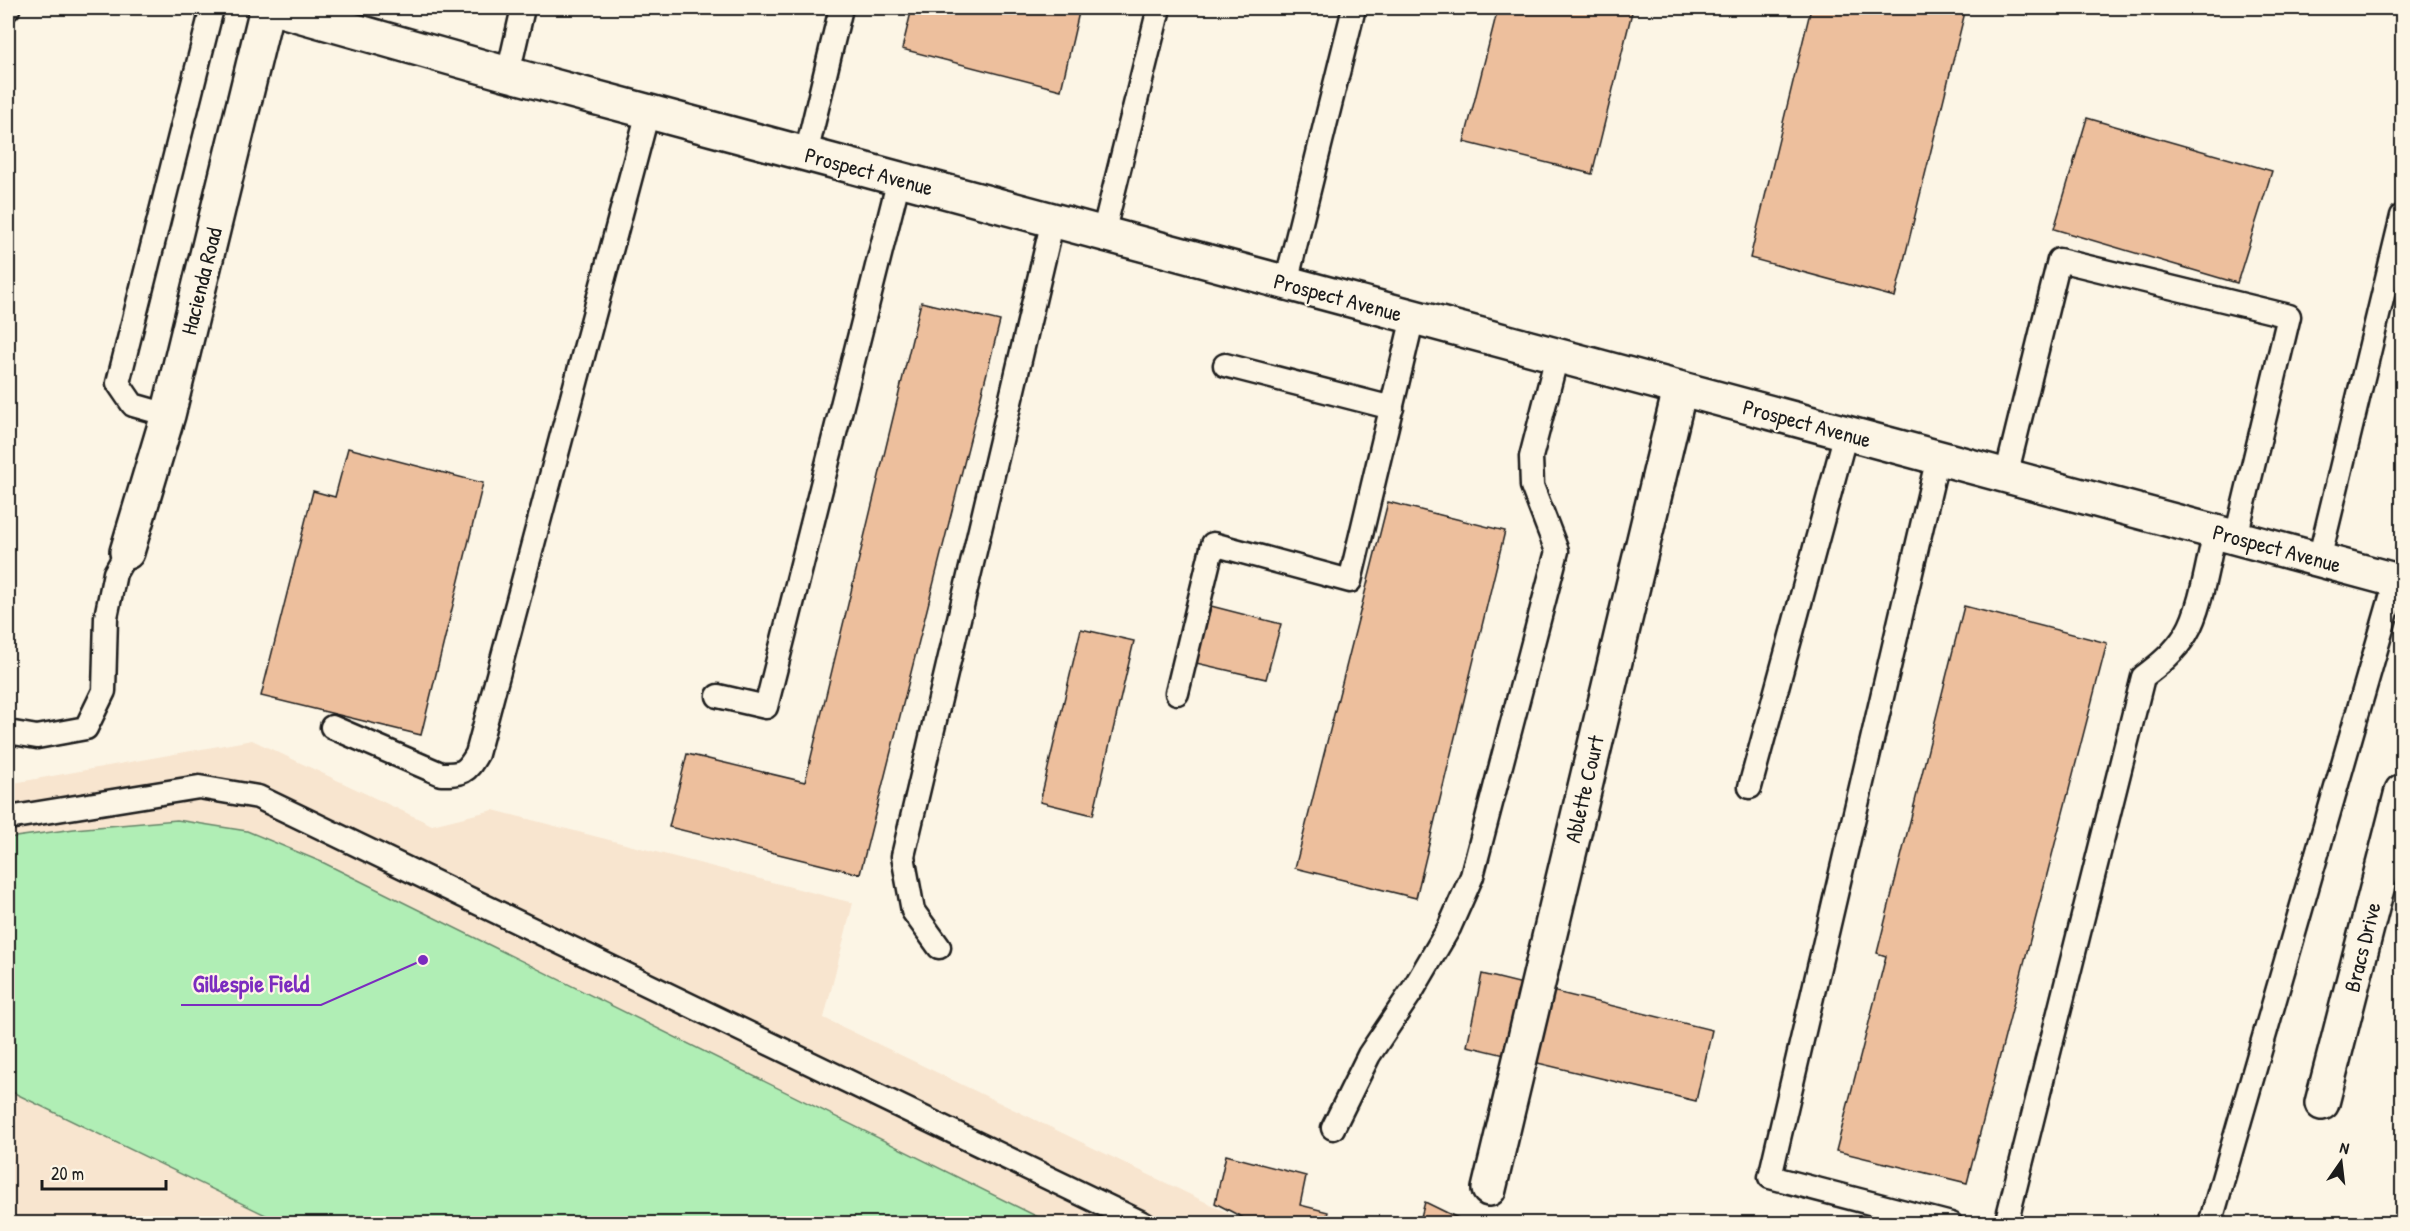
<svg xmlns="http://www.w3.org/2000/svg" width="2410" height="1231" viewBox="0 0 2410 1231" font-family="'Patrick Hand',sans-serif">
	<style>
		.built { fill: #f8e5cf }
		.green { fill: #b0eeb5; stroke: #668568; stroke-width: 1.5 }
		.building { fill: #edbf9d; stroke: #1c1c1c; stroke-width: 1.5 }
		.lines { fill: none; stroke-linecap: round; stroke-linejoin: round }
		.service-casing { stroke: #1c1c1c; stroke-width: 27 }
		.minor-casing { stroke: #1c1c1c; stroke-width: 38 }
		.secondary-casing { stroke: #1c1c1c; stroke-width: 38 }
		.service { stroke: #fcf5e5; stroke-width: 22 }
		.minor { stroke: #fcf5e5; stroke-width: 33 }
		.secondary { stroke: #fcf5e5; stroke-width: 33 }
		.labels { text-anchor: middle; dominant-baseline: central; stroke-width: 4.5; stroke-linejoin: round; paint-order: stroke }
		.street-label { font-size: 22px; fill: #1c1c1c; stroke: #fcf5e5 }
		.leader { fill: none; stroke: #7b2cbf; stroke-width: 2 }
		.callout-dot { fill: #7b2cbf; stroke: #fcf5e5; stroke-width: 2 }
		.callout-label { font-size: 24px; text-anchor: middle; font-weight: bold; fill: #7b2cbf; stroke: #fcf5e5; stroke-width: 4.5; stroke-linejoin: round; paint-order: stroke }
	</style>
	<rect width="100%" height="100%" fill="#fcf5e5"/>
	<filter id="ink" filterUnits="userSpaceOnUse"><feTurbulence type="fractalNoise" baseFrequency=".0167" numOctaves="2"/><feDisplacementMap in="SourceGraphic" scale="12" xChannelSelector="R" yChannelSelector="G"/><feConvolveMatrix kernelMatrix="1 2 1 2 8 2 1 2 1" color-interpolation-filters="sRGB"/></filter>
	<g filter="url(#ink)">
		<path class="built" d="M252,740L432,825L493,810L853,903L824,1018L1249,1223L8,1224V784Z"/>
		<path class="green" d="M177,820L247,831L324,863L1050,1223H282L8,1090V838L74,829Z"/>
		<path class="building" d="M912,8H1080L1061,90L902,49Z
			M1498,8H1633L1592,174L1464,142Z
			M1811,8H1966L1895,297L1750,258Z
			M2087,118L2272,171L2237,283L2054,229Z
			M921,302L1000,321L860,874L669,827L687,754L805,782Z
			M348,448L483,483L421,735L261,696L313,491L335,497Z
			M1388,502L1505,531L1416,898L1295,868Z
			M1211,606L1281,624L1266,679L1196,663Z
			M1964,606L2107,643L1967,1183L1836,1151L1886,956L1877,953Z
			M1081,629L1134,641L1093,815L1040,802Z
			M1482,974L1712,1030L1696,1101L1467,1046Z
			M1226,1155L1306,1176L1300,1205L1328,1212L1325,1224H1255L1215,1203Z
			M1425,1202L1470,1224H1419Z"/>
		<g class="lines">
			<defs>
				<path id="service" d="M8,9V8
					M508,74L523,8
					M806,154L841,8
					M1103,234L1159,8
					M1286,283L1354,8
					M1225,365L1392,408
					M168,415L133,405L118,383L212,8
					M1938,457L1770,1177L1951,1224
					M2006,476L2059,260L2289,316L2236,537
					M2319,560L2402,216
					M1177,693L1213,544L1350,581L1413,317
					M718,696L766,707L899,179
					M332,727L441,774C463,774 466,773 477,754L648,112
					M8,732L37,737L86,728L104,691L106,617L115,573L127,552
					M1750,787L1846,433
					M8,818L199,787L258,797L1144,1224
					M939,947L913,911L903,856L1053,220
					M1333,1128L1369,1055L1412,991L1449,928L1472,876L1557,551L1532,486L1531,457L1557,356
					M2006,1224L2143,677C2159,665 2175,652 2186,634C2201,610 2208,560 2215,531
					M2210,1224L2396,580"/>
				<path id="minor" d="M127,552L168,415L267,8
					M2322,1103L2402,791
					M1489,1189L1680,389"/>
				<path id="secondary" d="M274,8L508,74L2402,582"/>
			</defs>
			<use href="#service" class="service-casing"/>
			<use href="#minor" class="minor-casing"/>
			<use href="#secondary" class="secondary-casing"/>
			<use href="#service" class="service"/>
			<use href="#minor" class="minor"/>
			<use href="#secondary" class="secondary"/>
		</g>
	</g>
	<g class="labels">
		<g class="street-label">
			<text transform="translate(869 171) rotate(15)">Prospect Avenue</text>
			<text transform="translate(201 281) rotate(-76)">Hacienda Road</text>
			<text transform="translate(1338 297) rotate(15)">Prospect Avenue</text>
			<text transform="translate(1807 423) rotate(15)">Prospect Avenue</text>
			<text transform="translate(2277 548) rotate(15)">Prospect Avenue</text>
			<text transform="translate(1584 789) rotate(-77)">Ablette Court</text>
			<text transform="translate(2362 947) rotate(-76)">Bracs Drive</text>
		</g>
	</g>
	<path class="leader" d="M423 960L321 1005H181"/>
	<circle class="callout-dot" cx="423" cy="960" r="6"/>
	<g class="callout-label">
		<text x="251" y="992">Gillespie Field</text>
	</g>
	<rect width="2410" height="1231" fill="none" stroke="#fcf5e5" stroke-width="30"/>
	<rect x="15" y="15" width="2380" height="1201" fill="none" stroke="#1c1c1c" stroke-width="2" filter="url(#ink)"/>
	<g transform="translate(2341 1162) rotate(14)" stroke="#fcf5e5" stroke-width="4.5" paint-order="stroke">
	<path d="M0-4.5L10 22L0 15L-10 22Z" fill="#1c1c1c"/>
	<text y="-9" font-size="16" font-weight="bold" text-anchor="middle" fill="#1c1c1c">N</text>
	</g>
	<path d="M42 1180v9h124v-9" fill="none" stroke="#1c1c1c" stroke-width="3"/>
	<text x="51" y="1180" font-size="18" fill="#1c1c1c" stroke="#fcf5e5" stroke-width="4.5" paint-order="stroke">20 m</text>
</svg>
